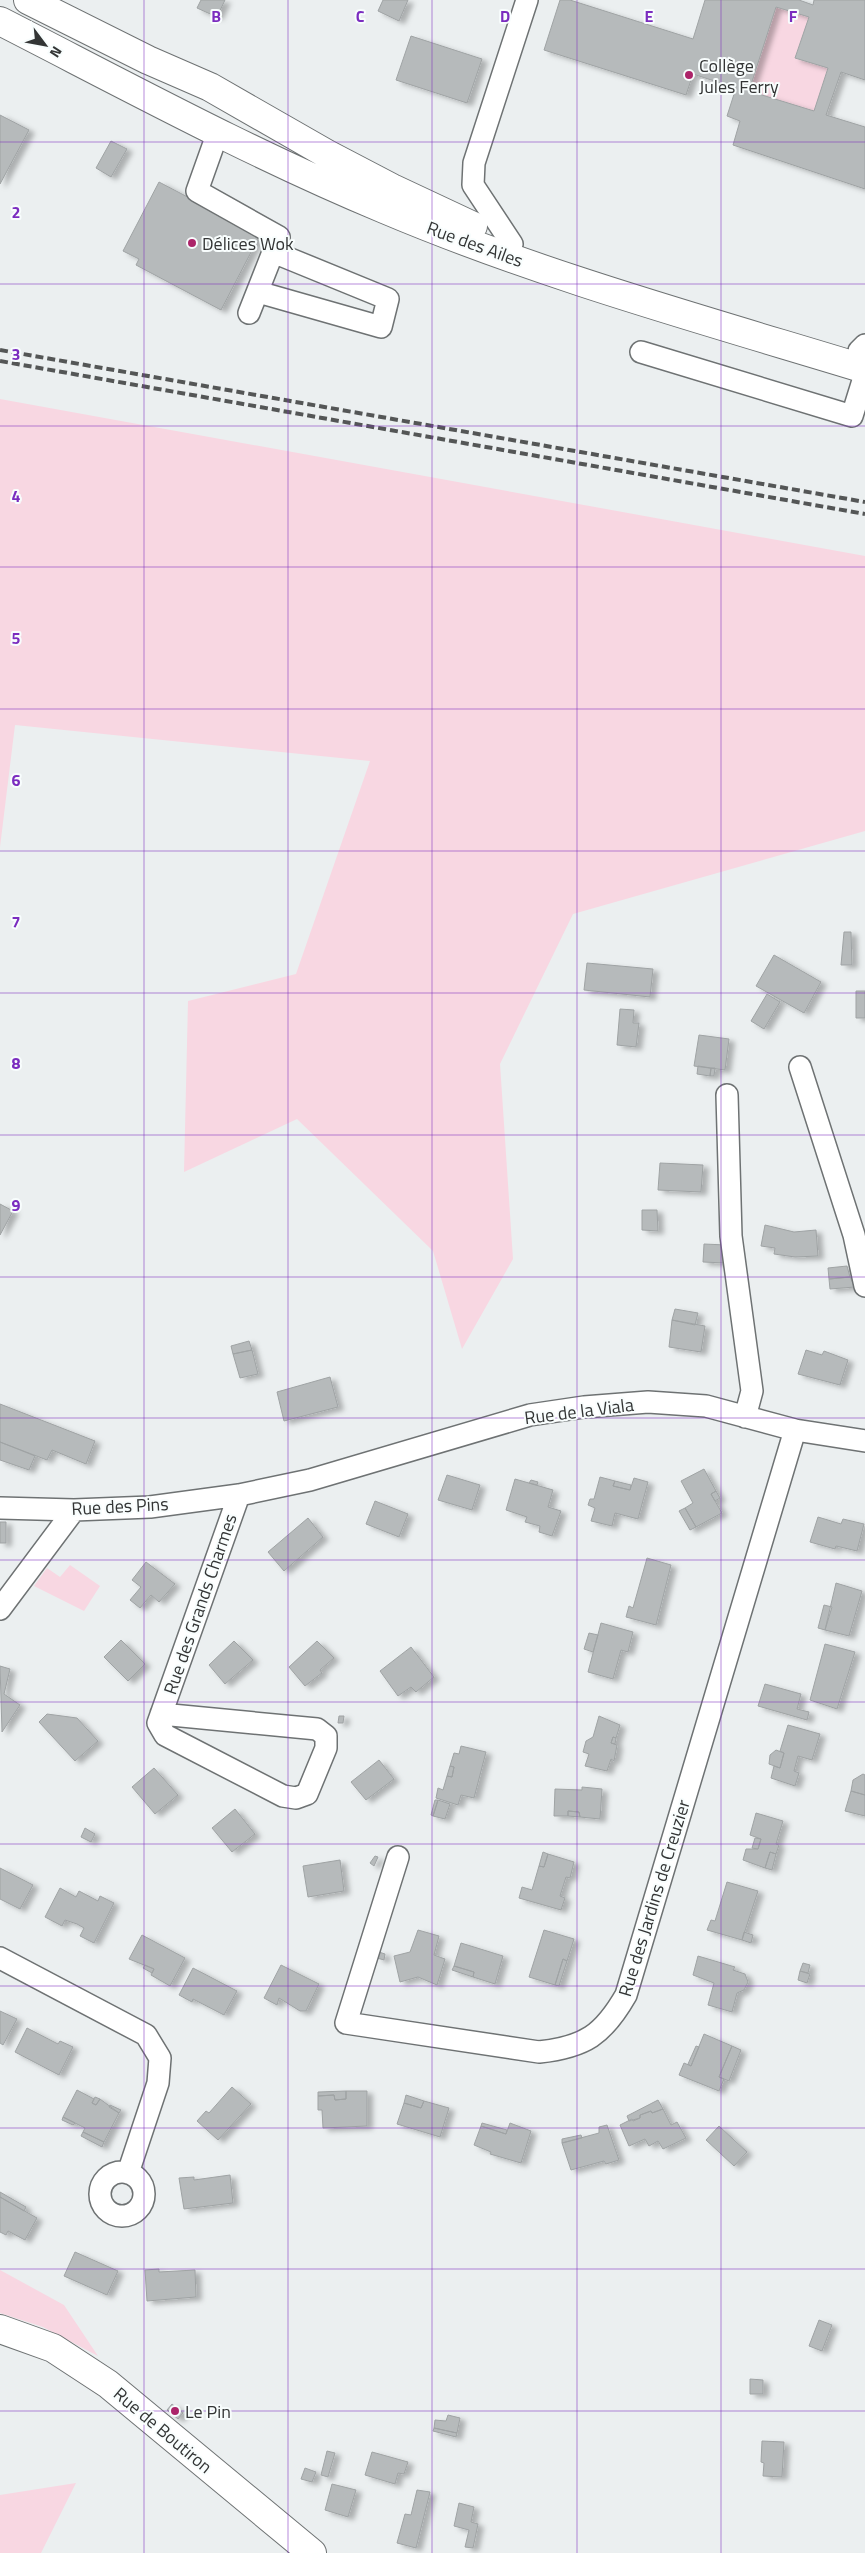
<svg xmlns="http://www.w3.org/2000/svg" width="865" height="2553" viewBox="0 0 865 2553" font-family="'Titillium Web',sans-serif">
	<style>
		.green { fill: #f8d7e2 }
		.building { fill: #b6babb; stroke: #9fa3a4; fill-rule: evenodd; filter: url(#shadow) }
		.lines { fill: none; stroke-linecap: round; stroke-linejoin: round }
		.minor-casing { stroke: #6e7273; stroke-width: 24 }
		.major-casing { stroke: #6e7273; stroke-width: 30 }
		.minor { stroke: #fff; stroke-width: 21 }
		.major { stroke: #fff; stroke-width: 28 }
		.rail { stroke: #545656; stroke-width: 4; stroke-dasharray: 8 4; stroke-linecap: butt }
		.grid { fill: none; stroke: #7b2cbf; stroke-width: 1; stroke-opacity: 0.55 }
		.poi-dot { fill: #ac2469; stroke: #f8fdfd; stroke-width: 2 }
		.labels { text-anchor: middle; dominant-baseline: central; stroke-width: 4; stroke-linejoin: round; paint-order: stroke }
		.poi-label { font-size: 18px; fill: #333535; stroke: #f8fdfd; text-anchor: start }
		.street-label { font-size: 18px; fill: #333535; stroke: #f8fdfd }
		.grid-label { font-size: 16px; text-anchor: middle; font-weight: bold; fill: #7b2cbf; stroke: #f8fdfd; stroke-width: 4; stroke-linejoin: round; paint-order: stroke }
	</style>
	<defs>
		<filter id="shadow"><feDropShadow dx="5.5" dy="3" stdDeviation="2.5" flood-color="#0004"/></filter>
	</defs>
	<rect width="100%" height="100%" fill="#ebeff0"/>
	<path class="green" d="M776,7L809,17L795,58L828,68L814,111L749,91Z
		M0,399L865,556V831L573,914L500,1064L513,1259L462,1349L433,1251L297,1119L184,1172L188,1001L296,974L370,761L15,725L0,847Z
		M70,1565L100,1586L84,1611L34,1586L47,1568L60,1577Z
		M0,2270L64,2305L98,2356L43,2327L0,2313Z
		M76,2483L41,2553H0V2495Z"/>
	<path class="building" d="M201,0H225L217,17L197,8Z
		M383,0H408L399,21L378,11Z
		M560,0H570L693,39L705,0H799L813,5L814,0H865V80L841,72L826,115L865,127V189L733,145L740,121L727,116L736,88L693,74L686,95L544,50ZM776,7L809,17L795,58L828,68L814,111L749,91Z
		M411,36L482,59L467,103L396,80Z
		M0,115L29,130L0,184Z
		M111,141L127,149L111,177L96,168Z
		M159,182L260,235L221,310L136,265L139,259L123,251Z
		M844,932H851L852,965H841Z
		M774,955L821,982L804,1013L756,986Z
		M587,963L653,969L650,997L584,990Z
		M856,991H865V1018H856Z
		M767,994L780,1002L764,1029L751,1021Z
		M620,1009L634,1010L633,1023H639L636,1047L617,1045Z
		M699,1035L729,1039L725,1070L694,1066Z
		M698,1066L711,1068L710,1076L697,1074Z
		M711,1068H715L714,1076H710Z
		M660,1163L703,1165L701,1192L658,1190Z
		M0,1204L13,1211L0,1235Z
		M642,1210H657L658,1231L642,1230Z
		M765,1225L794,1232L816,1230L818,1256L795,1257L774,1254L775,1248L761,1246Z
		M704,1244L726,1245L725,1263L703,1262Z
		M847,1266L850,1277L829,1279L828,1268Z
		M850,1277L855,1287L830,1289L829,1279Z
		M675,1309L698,1313L695,1325L672,1320Z
		M672,1320L705,1326L701,1352L669,1347Z
		M249,1341L252,1350L233,1354L231,1346Z
		M252,1350L258,1374L240,1378L233,1354Z
		M806,1350L822,1355L824,1351L848,1360L840,1385L798,1374Z
		M330,1377L338,1407L284,1421L277,1392Z
		M0,1404L95,1441L86,1464L52,1450L47,1460L0,1442Z
		M0,1442L35,1456L29,1470L0,1460Z
		M704,1469L716,1491L711,1494L722,1513L696,1527L685,1508L693,1503L681,1481Z
		M447,1475L480,1485L472,1510L438,1500Z
		M600,1477L615,1481L613,1486L630,1490L634,1478L648,1482L638,1519L615,1513L612,1526L591,1521L595,1508L588,1505L590,1499H594Z
		M515,1479L553,1490L548,1507L561,1511L552,1536L539,1532L540,1526L525,1522L527,1517L506,1510Z
		M531,1480L538,1482L537,1485L529,1483Z
		M615,1481L631,1485L630,1490L613,1486Z
		M716,1491L720,1498L715,1501L711,1494Z
		M375,1501L408,1514L399,1537L366,1524Z
		M685,1508L696,1527L690,1530L679,1511Z
		M818,1517L841,1524L843,1519L864,1524L857,1551L836,1546L835,1549L810,1542Z
		M308,1518L323,1537L284,1571L268,1552Z
		M0,1522H6V1543H0Z
		M647,1558L671,1565L656,1625L626,1617L629,1606L633,1608Z
		M146,1562L175,1584L159,1602L151,1595L140,1608L130,1600L141,1587L132,1580Z
		M836,1583L862,1591L849,1636L825,1630Z
		M824,1605L832,1607L825,1630L818,1628Z
		M601,1623L633,1632L628,1652L621,1650L613,1679L588,1672Z
		M589,1633L598,1635L593,1652L584,1649Z
		M121,1640L145,1664L128,1681L104,1657Z
		M234,1641L253,1660L225,1684L209,1665Z
		M317,1641L334,1658L320,1670L322,1673L305,1686L289,1667Z
		M825,1644L855,1652L837,1709L810,1700Z
		M411,1647L434,1677L416,1692L411,1687L398,1696L380,1671Z
		M0,1666L10,1669L4,1694L20,1705L2,1732Z
		M765,1684L801,1694L797,1709L809,1712L807,1720L758,1706Z
		M47,1714L77,1718L98,1741L75,1761L39,1722Z
		M339,1716H344L343,1723H338Z
		M599,1716L620,1725L616,1738L613,1737L611,1743L617,1745L614,1761L611,1759L607,1771L585,1766L589,1754L583,1752L586,1741L593,1737Z
		M788,1725L820,1734L812,1760L798,1756L794,1771L799,1773L795,1786L771,1778L774,1766L780,1768L784,1753L780,1751Z
		M613,1737L616,1738L615,1744L611,1743Z
		M461,1746L486,1752L474,1798L461,1795L458,1805L436,1798L438,1788L443,1790L447,1776L452,1777L454,1767L450,1766L454,1753L459,1754Z
		M776,1750L784,1753L780,1768L769,1764L770,1755Z
		M379,1760L394,1779L366,1800L351,1782Z
		M450,1766L454,1767L452,1777L447,1776Z
		M154,1768L178,1795L155,1814L132,1787Z
		M863,1774L865,1775V1795L851,1791L853,1780Z
		M582,1787L602,1789L600,1819L580,1817L579,1812L568,1811V1816H554L555,1789L582,1790Z
		M851,1791L865,1795V1816L845,1811Z
		M435,1800H438L433,1816L431,1815Z
		M438,1800L450,1804L445,1819L433,1816Z
		M235,1809L255,1834L232,1852L212,1828Z
		M568,1811L579,1812L580,1817L568,1816Z
		M756,1813L783,1821L776,1844L779,1845L776,1854L770,1852L765,1868L743,1860L746,1849H758L761,1839L750,1835Z
		M85,1828L95,1834L91,1842L81,1837Z
		M755,1838L761,1839L758,1849L752,1848Z
		M543,1852L548,1854L544,1867L539,1866Z
		M770,1852L776,1854L772,1870L765,1868Z
		M548,1854L574,1862L570,1878L566,1877L560,1896L565,1898L561,1910L519,1898L522,1887L532,1890L539,1866L544,1867Z
		M375,1856L378,1857L374,1866L370,1863Z
		M340,1860L344,1891L308,1897L303,1866Z
		M0,1868L33,1885L20,1909L0,1899Z
		M727,1882L758,1891L742,1940L707,1930L711,1920L715,1921Z
		M60,1888L76,1897L79,1891L98,1901L100,1896L114,1903L94,1943L80,1936L84,1928L77,1924L65,1920L62,1926L45,1917Z
		M418,1930L439,1936L434,1955L445,1959L437,1985L418,1977L400,1982L394,1956L410,1952Z
		M544,1930L574,1939L567,1961L563,1959L555,1985L529,1977Z
		M744,1932L753,1935L751,1943L742,1940Z
		M142,1935L185,1958L170,1986L151,1975L154,1969L129,1959Z
		M461,1943L503,1956L495,1984L473,1977L474,1972L454,1966Z
		M379,1952L385,1954L384,1960L377,1958Z
		M698,1956L735,1967L733,1970L745,1974L748,1982L744,1990L737,1993L732,2012L708,2005L714,1983L693,1975Z
		M563,1959L567,1961L559,1986L555,1985Z
		M803,1963L810,1965L808,1973L800,1971Z
		M145,1965L154,1969L152,1973L143,1968Z
		M281,1965L319,1984L306,2011H300L279,1998L277,2005L264,1998Z
		M454,1966L474,1972L473,1977L452,1970Z
		M193,1968L237,1991L224,2015L193,1999L192,2002L179,1995Z
		M800,1971L810,1974L807,1983L798,1980Z
		M0,2011L17,2019L3,2045L0,2043Z
		M27,2028L58,2044L60,2041L73,2047L59,2075L15,2052Z
		M704,2034L732,2046L719,2077L724,2079L719,2091L679,2075L684,2063L691,2066Z
		M696,2046L699,2047L691,2066L688,2064Z
		M732,2046L741,2050L729,2081L719,2077Z
		M232,2087L251,2104L218,2140L197,2121L206,2111L209,2113Z
		M77,2090L94,2099L92,2103L96,2105L100,2099L119,2113L104,2142L83,2132L85,2128L63,2117Z
		M346,2091H367V2126L323,2128L322,2110H318V2096L334,2095L335,2100L346,2099Z
		M346,2091V2099L335,2100L334,2095L318,2096V2092Z
		M406,2095L424,2101L421,2108L404,2103Z
		M95,2097L100,2099L96,2105L92,2103Z
		M658,2100L663,2109L652,2113L651,2111L640,2115V2118L629,2121L627,2116Z
		M424,2101L449,2108L440,2137L397,2124L404,2103L421,2108Z
		M110,2105L121,2110L119,2113L109,2107Z
		M663,2109L671,2125L677,2122L686,2138L663,2149L658,2141L649,2146L645,2139L629,2146L620,2125L632,2119L633,2121L640,2118V2115L651,2111L652,2113Z
		M63,2117L75,2123L73,2125L62,2120Z
		M482,2123L507,2130L506,2134L481,2126Z
		M510,2123L531,2131L521,2163L490,2154L491,2152L474,2145L481,2126L506,2134Z
		M607,2125L619,2160L606,2164L604,2161L571,2170L562,2143L599,2133V2127Z
		M719,2126L747,2152L734,2166L706,2140Z
		M83,2132L104,2142L102,2147L81,2136Z
		M581,2135L582,2138L562,2143V2139Z
		M230,2175L233,2203L184,2209L179,2178L194,2177V2180Z
		M0,2192L26,2207L24,2211L0,2197Z
		M0,2197L37,2218L25,2240L8,2231L6,2235L0,2232Z
		M75,2252L118,2271L107,2295L64,2276Z
		M159,2269V2272L195,2270L196,2297L147,2301L145,2270Z
		M819,2320L832,2325L822,2351L809,2346Z
		M750,2379L763,2380V2394H750Z
		M172,2404L183,2413L178,2419L167,2410Z
		M448,2415L460,2418L457,2433L434,2428L435,2420L446,2421Z
		M434,2428L457,2433L456,2437L433,2431Z
		M762,2441L784,2442L782,2477L763,2476L764,2463L761,2462Z
		M327,2451L335,2453L328,2477L321,2475Z
		M372,2452L408,2462L404,2474L398,2473L395,2484L365,2475Z
		M305,2468L316,2472L312,2482L301,2479Z
		M332,2484L356,2490L348,2517L325,2510Z
		M417,2490L430,2492L416,2548L397,2543L405,2514L411,2515Z
		M459,2503L474,2507L471,2522L478,2524L473,2548L465,2547L469,2530L454,2526Z"/>
	<g class="lines">
		<defs>
			<path id="minor" d="M218,132L197,191L279,237L249,313
				M512,244L473,185L474,163L527,0
				M258,292L381,327L388,299L273,252
				M859,351L865,345
				M641,352L852,416L865,374
				M800,1067L854,1235L865,1286
				M727,1095L731,1236L752,1391L745,1417
				M0,1508L74,1510L150,1507L239,1495L310,1480L530,1415L584,1407L648,1402L706,1406L795,1430L865,1441
				M0,1609L74,1510
				M161,1714L317,1729L326,1736V1748L307,1794L296,1798L283,1796L165,1735L158,1723L239,1495
				M398,1857L346,2023L539,2052C585,2047 603,2035 626,1995L795,1430
				M0,1958L146,2035L160,2058L158,2083L128,2173
				M100 2194a22 22 0 1 1 44 0a22 22 0 1 1-44 0Z"/>
			<path id="major" d="M28,0L148,60L210,87L327,154L392,188L473,226
				M0,21C127,86 252,154 384,209C540,275 704,320 865,369
				M0,2329L53,2348L108,2384L312,2553"/>
		</defs>
		<use href="#minor" class="minor-casing"/>
		<use href="#major" class="major-casing"/>
		<use href="#minor" class="minor"/>
		<use href="#major" class="major"/>
		<path class="rail" d="M0,350L865,502
			M0,361L865,514"/>
	</g>
	<path class="grid" d="M144,0V2553M288,0V2553M432,0V2553M577,0V2553M721,0V2553M0,142H865M0,284H865M0,426H865M0,567H865M0,709H865M0,851H865M0,993H865M0,1135H865M0,1277H865M0,1418H865M0,1560H865M0,1702H865M0,1844H865M0,1986H865M0,2128H865M0,2269H865M0,2411H865"/>
	<g class="poi-dot">
		<circle cx="689" cy="75" r="5"/>
		<circle cx="192" cy="243" r="5"/>
		<circle cx="175" cy="2411" r="5"/>
	</g>
	<g class="labels">
		<g class="poi-label">
			<text x="699" y="65">Collège<tspan x="699" dy="21">Jules Ferry</tspan></text>
			<text x="202" y="243">Délices Wok</text>
			<text x="185" y="2411">Le Pin</text>
		</g>
		<g class="street-label">
			<text transform="translate(475 244) rotate(20)">Rue des Ailes</text>
			<text transform="translate(579 1411) rotate(-7)">Rue de la Viala</text>
			<text transform="translate(120 1506) rotate(-3)">Rue des Pins</text>
			<text transform="translate(200 1604) rotate(-71)">Rue des Grands Charmes</text>
			<text transform="translate(654 1898) rotate(-73)">Rue des Jardins de Creuzier</text>
			<text transform="translate(163 2430) rotate(40)">Rue de Boutiron</text>
		</g>
	</g>
	<g class="grid-label">
		<text x="216" y="22">B</text>
		<text x="360" y="22">C</text>
		<text x="505" y="22">D</text>
		<text x="649" y="22">E</text>
		<text x="793" y="22">F</text>
		<text x="16" y="218">2</text>
		<text x="16" y="360">3</text>
		<text x="16" y="502">4</text>
		<text x="16" y="644">5</text>
		<text x="16" y="786">6</text>
		<text x="16" y="928">7</text>
		<text x="16" y="1069">8</text>
		<text x="16" y="1211">9</text>
	</g>
	<g transform="translate(45 45) rotate(122)" stroke="#f8fdfd" stroke-width="4" paint-order="stroke">
	<path d="M0-4L9 19L0 12L-9 19Z" fill="#333535"/>
	<text y="-8" font-size="14" font-weight="bold" text-anchor="middle" fill="#333535">N</text>
	</g>
</svg>
